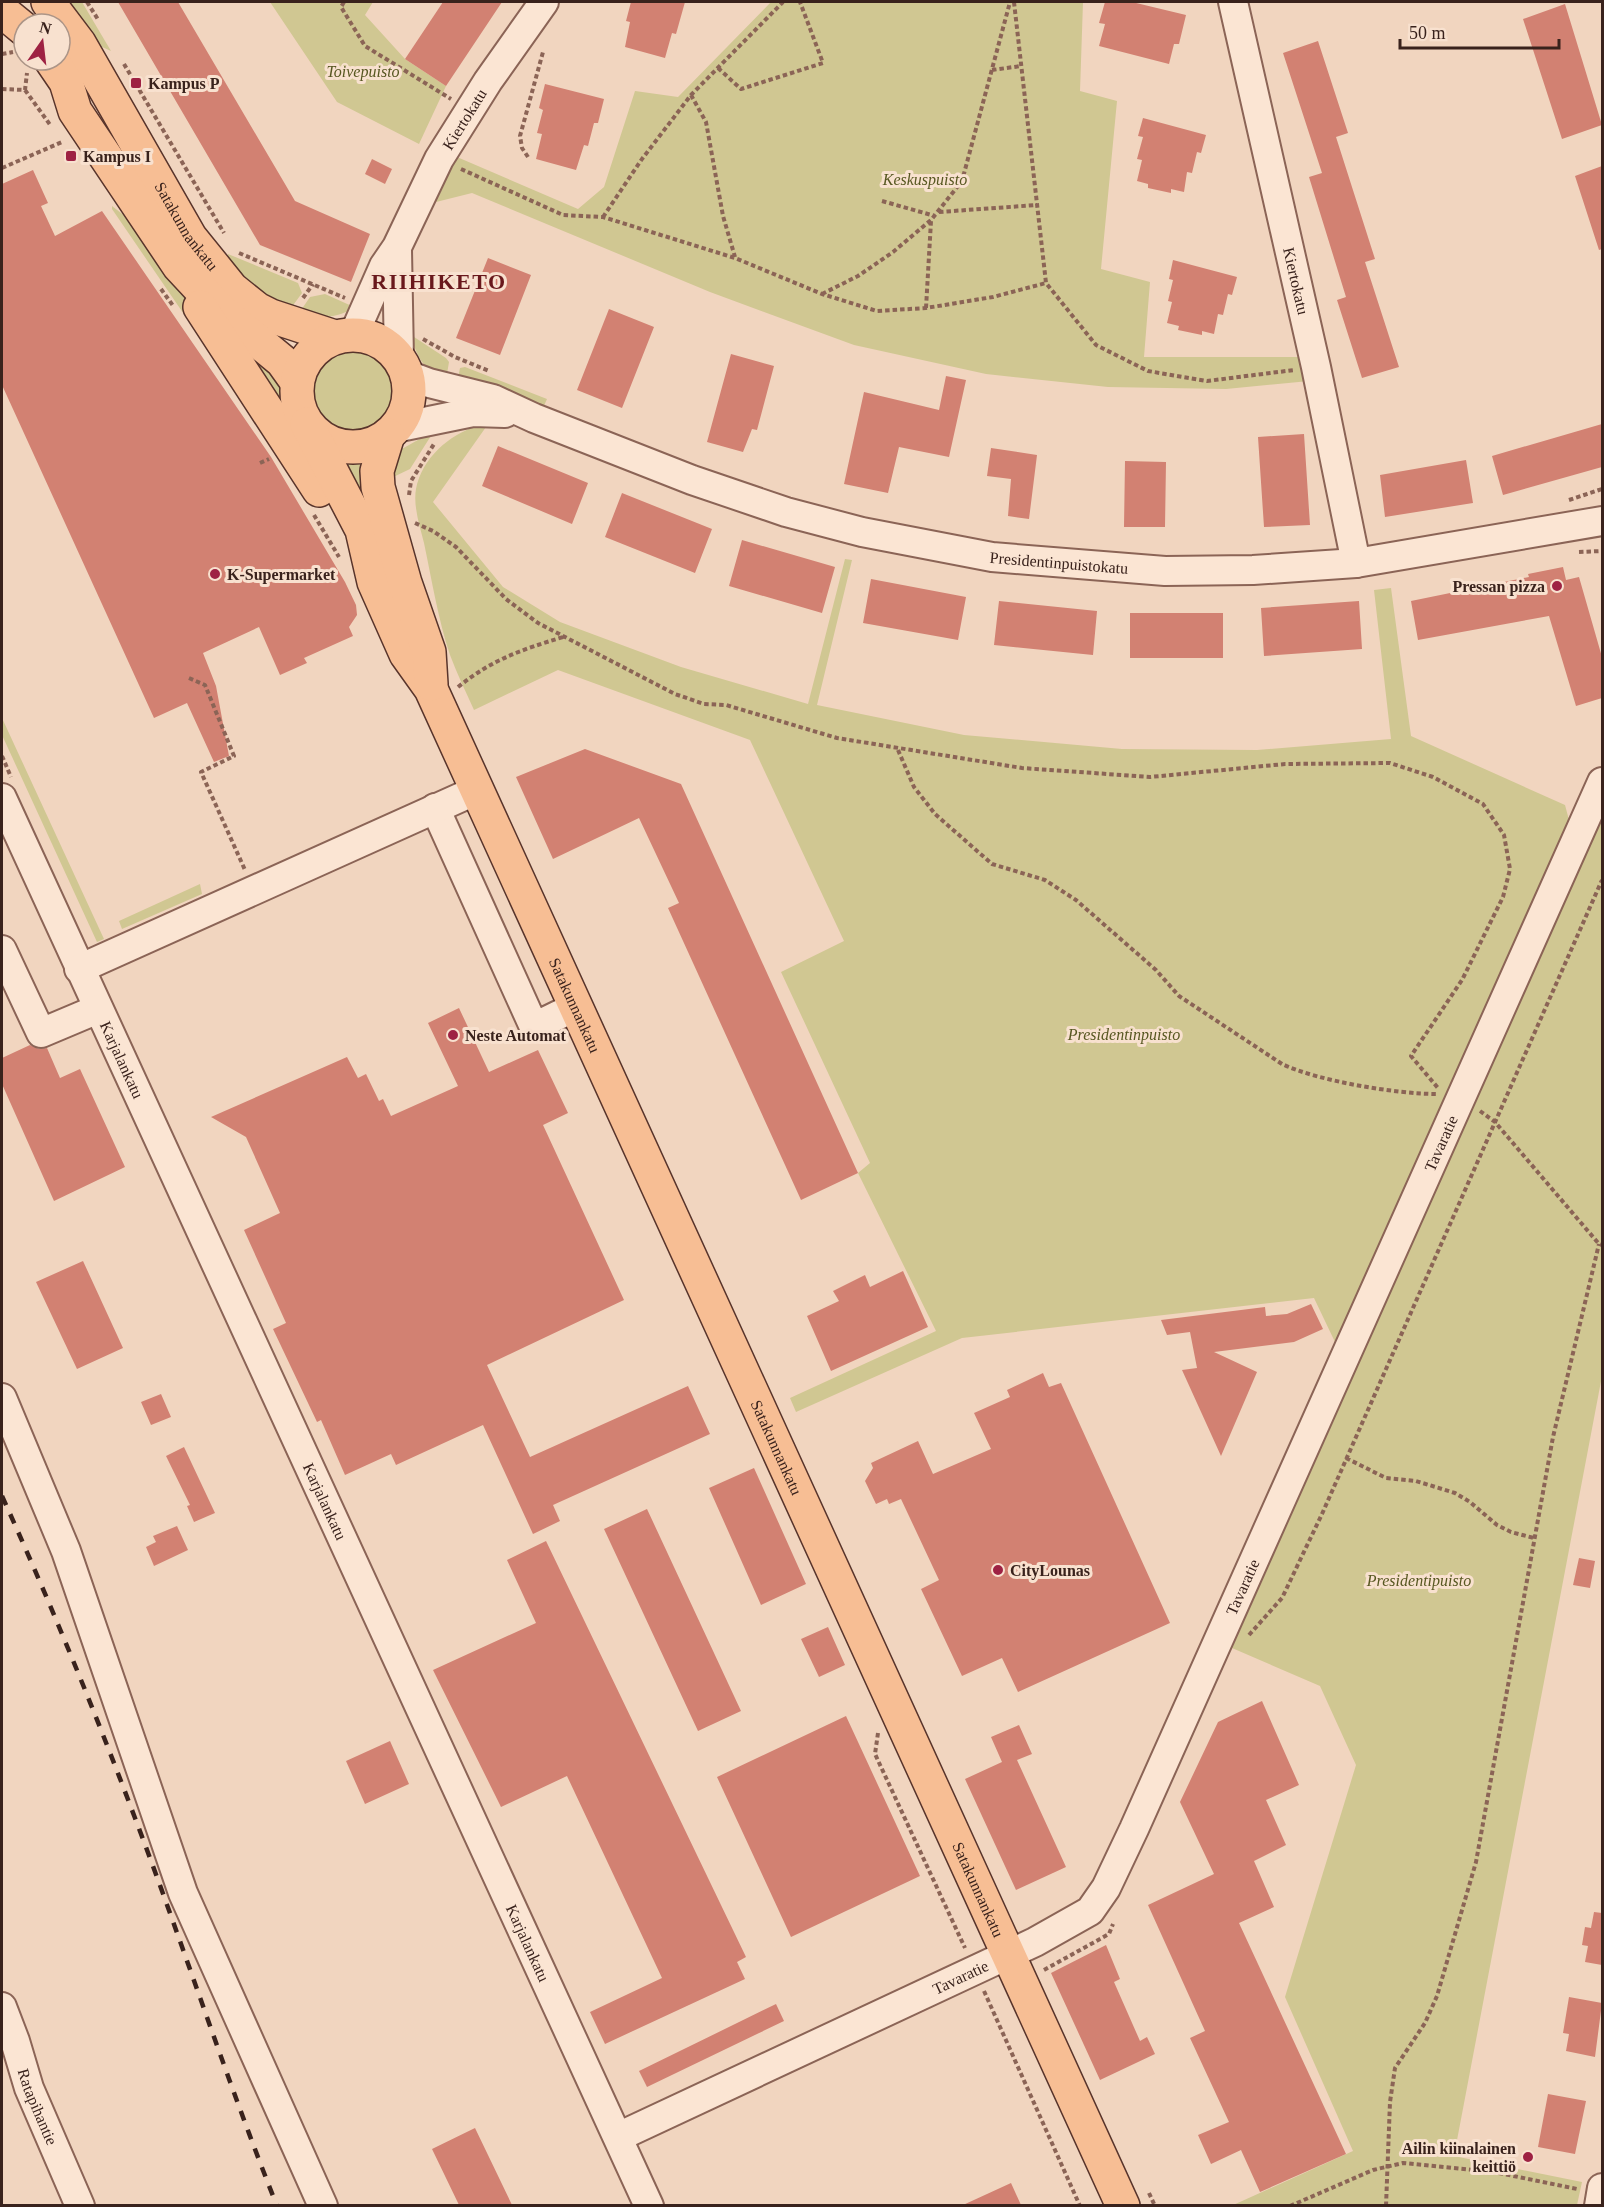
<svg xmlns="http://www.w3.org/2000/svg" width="1604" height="2207" viewBox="0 0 1604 2207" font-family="Georgia,serif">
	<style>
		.green { fill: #d0c792 }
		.building { fill: #d28172 }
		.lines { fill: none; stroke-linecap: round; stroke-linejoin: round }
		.minor-casing { stroke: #8b6456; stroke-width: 32 }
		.major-casing { stroke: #58342b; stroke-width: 36 }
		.path { stroke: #8b6456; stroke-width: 4; stroke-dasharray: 4.5 3; stroke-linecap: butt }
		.minor { stroke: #fbe5d3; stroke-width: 28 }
		.major { stroke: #f7be94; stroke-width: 33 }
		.rail { stroke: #39221c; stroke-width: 4.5; stroke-dasharray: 10 10; stroke-linecap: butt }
		.poi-dot { fill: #9e2243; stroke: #f8e1cf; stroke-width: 2 }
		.labels { text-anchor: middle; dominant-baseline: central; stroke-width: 6; stroke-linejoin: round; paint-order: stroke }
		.park-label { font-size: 16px; font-style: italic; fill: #575721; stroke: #f8e1cf }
		.poi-label { font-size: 16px; font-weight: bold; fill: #39221c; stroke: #f8e1cf; text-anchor: start }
		.street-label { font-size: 16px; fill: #39221c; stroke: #f8e1cf }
		.district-label { font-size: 22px; font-weight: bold; letter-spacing: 1.5px; fill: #69181c; stroke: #f8e1cf }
	</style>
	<rect width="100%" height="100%" fill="#f1d5bf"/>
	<path class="green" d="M66,2H82L111,51L89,41Z
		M270,2H373L365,15L405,59L446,86L419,144L337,102Z
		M771,2H1083L1080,91L1117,101L1101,269L1150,282L1144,357H1300L1309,381L1226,389L1108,387L986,374L854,345L710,292L472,193L436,202L457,157L578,209L604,187L635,91L678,97Z
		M112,206L143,230L230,366L218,364L112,209Z
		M228,254L298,283L302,293L286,315L269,308L228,260Z
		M325,294L354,307C337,320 318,317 297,316L310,297Z
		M411,335L446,358L449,362L446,380C424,369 417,359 411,335Z
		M310 391a44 44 0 1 1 88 0a44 44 0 1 1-88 0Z
		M265,356L280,383L285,411L251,368Z
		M465,367L547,399L543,408L457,383L460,368Z
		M477,426L486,427L433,502L503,587L560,622L681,667L808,704L845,559L852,560L817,705L964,735L1122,749L1257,750L1391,739L1374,590L1391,588L1411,736L1565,805L1569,820L1375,1259L1335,1342L1314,1298L962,1338L796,1412L790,1398L936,1331L858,1173L870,1163L781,972L844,941L750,740L558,670L474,710C466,692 457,674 450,655C438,619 432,581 424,543C420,527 413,506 416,489C422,458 449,435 477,426Z
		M434,431L410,469L387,480L400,450Z
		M339,460H367L365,485L352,489Z
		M2,718L104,939L97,942L2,735Z
		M1602,818V1376L1454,2156L1582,2182L1577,2205L1231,2206L1353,2151L1285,1997L1356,1765L1320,1686L1232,1648Z
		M200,884L202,894L122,929L119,921Z"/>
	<path class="building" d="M118,2H178L295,201L370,234L351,282L260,245Z
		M443,2H502L446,86L405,59Z
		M631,2H685L676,34L672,33L665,58L625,47L630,22L626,21Z
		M1105,2H1132L1186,15L1179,44H1174L1169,64L1099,46L1105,24L1099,23Z
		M1565,4L1602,125L1562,139L1523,19Z
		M1318,41L1348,133L1336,137L1375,259L1365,262L1399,367L1362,378L1337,300L1346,297L1309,177L1322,173L1283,53Z
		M545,84L604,99L598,123H594L588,146L584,145L576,170L536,159L542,134L537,133L543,110L539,108Z
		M1143,118L1206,135L1201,153L1197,152L1192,173L1187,172L1184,192L1171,189V193L1148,188V184L1137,181L1142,160L1137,159L1143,137L1138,136Z
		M372,159L392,169L385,184L365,174Z
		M1602,166V249L1599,250L1575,176Z
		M33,170L48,203L41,206L55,236L102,211L271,457L345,582L356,605L357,615L349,627L353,636L304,658L307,663L280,675L259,627L203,653L216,686L229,756L214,762L187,703L154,718L2,385V184Z
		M488,258L531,275L500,355L456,338Z
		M1173,260L1237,277L1232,295L1228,294L1223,315L1218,314L1214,334L1202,331V335L1178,330L1179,326L1167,323L1172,302L1168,301L1173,280L1169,279Z
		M609,309L654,327L622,408L577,390Z
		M731,354L774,366L757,430L752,429L743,452L707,442Z
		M946,376L966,380L949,457L899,447L888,493L844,484L864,392L939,410Z
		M1602,424V467L1503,495L1492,456Z
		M1304,434L1310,525L1264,527L1258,437Z
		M498,446L588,483L572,524L482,486Z
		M991,448L1037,455L1029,519L1008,516L1011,479L987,476Z
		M1466,460L1473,503L1385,517L1380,475Z
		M1125,461L1166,462L1165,527H1124Z
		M622,493L712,529L695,573L605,537Z
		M742,540L835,567L822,613L729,586Z
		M1563,567L1566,580L1579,577L1602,657V698L1576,706L1549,616L1418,640L1411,601L1529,577L1528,574Z
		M871,579L966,597L958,640L863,623Z
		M999,601L1097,611L1093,655L994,645Z
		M1359,601L1362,649L1264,656L1261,608Z
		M1130,613H1223V658H1130Z
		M585,749L681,784L858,1173L801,1200L668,908L679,903L639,818L553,859L516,777Z
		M459,1008L489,1072L538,1050L568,1113L543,1125L624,1300L487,1365L530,1457L688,1386L710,1434L553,1505L560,1521L533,1534L483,1425L396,1465L391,1454L345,1475L321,1420L317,1422L273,1329L286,1323L244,1230L280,1213L246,1137L211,1117L347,1057L358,1078L366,1074L379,1101L383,1099L391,1116L458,1086L428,1023Z
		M30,1045L39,1049L47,1048L60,1078L80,1069L125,1167L54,1201L2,1084V1058Z
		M83,1261L123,1348L77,1369L36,1282Z
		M903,1271L928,1327L831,1371L807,1316L839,1301L833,1291L865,1275L870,1287Z
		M1311,1304L1323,1329L1294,1342L1214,1352L1257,1372L1221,1456L1182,1370L1197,1368L1190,1332L1167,1335L1161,1320L1265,1307L1266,1316L1287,1314Z
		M1043,1373L1049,1387L1061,1383L1170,1623L1018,1692L1002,1658L962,1676L921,1589L939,1580L901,1499L889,1504L887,1499L876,1504L865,1481L873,1468L871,1463L918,1441L933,1474L991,1449L974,1413L1010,1397L1007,1390Z
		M161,1394L171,1417L151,1425L141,1402Z
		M184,1447L215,1513L194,1522L187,1506L190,1505L166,1456Z
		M754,1468L806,1584L761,1605L709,1488Z
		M647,1509L741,1711L698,1731L604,1529Z
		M177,1526L188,1550L154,1566L146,1547L156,1542L153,1536Z
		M546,1541L746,1957L737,1962L745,1979L605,2044L590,2012L662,1978L567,1776L501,1807L433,1670L536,1623L507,1560Z
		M1579,1558L1595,1561L1590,1588L1573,1585Z
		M828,1627L845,1665L819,1677L801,1639Z
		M1262,1701L1299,1785L1266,1800L1286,1845L1254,1861L1274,1907L1239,1923L1346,2154L1260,2192L1241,2150L1211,2164L1198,2135L1229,2122L1190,2038L1205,2031L1148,1905L1214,1874L1180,1802L1218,1722Z
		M846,1716L920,1876L791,1937L717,1777Z
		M1019,1725L1032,1754L1017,1760L1066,1867L1016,1890L965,1779L1002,1762L991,1737Z
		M390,1741L409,1784L365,1804L346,1761Z
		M1594,1912L1602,1913V1965L1585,1962L1588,1946L1582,1945L1585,1927L1591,1928Z
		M1106,1945L1120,1979L1114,1982L1140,2041L1147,2037L1155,2054L1100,2080L1051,1973Z
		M1569,1997L1602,2003L1595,2057L1566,2051L1569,2034L1563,2033Z
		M776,2004L784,2021L647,2087L639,2071Z
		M1548,2094L1586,2101L1575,2154L1538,2147Z
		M475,2128L512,2205H459L432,2149Z
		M1011,2183L1021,2205H963Z"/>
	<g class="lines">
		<defs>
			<g id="minor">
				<path id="s1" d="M1233,2L1316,367L1356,563"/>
				<path d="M397,250L399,359"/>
				<path id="s2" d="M354,334L384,266L397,247L439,159L488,81L544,2"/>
				<path id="s3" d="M405,374L429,383L493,399L534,418L692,480L786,512L862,532L992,557L1165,571L1253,570L1356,563L1602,521"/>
				<path d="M395,428L473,412L505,413"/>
				<path id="s4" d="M2,798L649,2206"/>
				<path d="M435,808L534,1027L577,1006"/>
				<path d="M2,950L41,1033L98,1009"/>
				<path d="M79,969L477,790"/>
				<path d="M2,1398L66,1551L183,1893L323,2206"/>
				<path id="s5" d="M2,2007L15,2041L29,2088L80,2206"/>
				<path id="s6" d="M618,2137L1035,1942L1090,1911L1106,1888L1134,1829L1602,782"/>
				<path d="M1599,2206L1602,2188"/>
			</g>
			<g id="major">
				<path id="s7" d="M48,2L79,43L190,237L232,289L257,309L271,316L335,337"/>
				<path d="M2,11L24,29"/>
				<path d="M51,60L66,82L75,111L179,266L220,310L282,361L297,382"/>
				<path d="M200,307L319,490"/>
				<circle cx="353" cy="391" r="56"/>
				<path id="s8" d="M307,424L362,530L374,582L406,654L431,689L1123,2206"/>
				<path d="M388,435L377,471L378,487L405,583L429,652L431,684"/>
			</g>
		</defs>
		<use href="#minor" class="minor-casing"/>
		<use href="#major" class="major-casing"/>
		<path class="path" d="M87,2L99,21
			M344,2L341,7L365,46L451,99
			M1014,2L1046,283L1096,345L1148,371L1207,381L1294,370
			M2,54L13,52
			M124,64L224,233
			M718,68L741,89L823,63L800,2
			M992,70L1021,66
			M2,89L25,90L27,73
			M25,90L51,126
			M691,95L706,122L723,216L735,257
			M528,157L522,148L520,136L543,52
			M2,168L62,142
			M461,169L563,215L603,217L735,258L822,294L877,311L926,308L993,297L1046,283
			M882,201L935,216
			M939,212L1037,205
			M603,217L642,159L691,95L783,2
			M239,253L345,298
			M161,289L174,307
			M822,294L858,276L893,252L931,220L962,181L1010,2
			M303,298L313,284
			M926,308L931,221
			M423,339L455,357L489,371
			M260,463L269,459
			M409,495L411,481L434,444
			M1569,500L1602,489
			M314,515L339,557
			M415,523L433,531L456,547L506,599L538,623L675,694L704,704L726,705L837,738L1022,768L1150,777L1285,764L1390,763L1433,777L1483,804L1504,835L1510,869L1503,897L1462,980L1411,1056L1438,1088
			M1579,552L1602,551
			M189,678L205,685L234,756L201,772L245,870
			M458,687C493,659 521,650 563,637
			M898,750L914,787L935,814L992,864L1045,880L1076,900L1156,970L1179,996L1282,1064C1318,1081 1396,1094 1437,1094
			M2,756L11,777
			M1480,1111L1495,1122L1599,1244L1602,1245
			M1346,1458L1386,1478L1416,1481L1455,1493L1470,1502L1497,1525L1511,1532L1534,1538
			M1249,1635L1282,1598L1322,1514L1602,880
			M878,1733L875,1754L965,1948
			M1044,1970L1109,1934L1113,1924
			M984,1991L1080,2206
			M1149,2193L1155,2206
			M1290,2206L1373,2170L1403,2163L1494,2172L1577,2189
			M1386,2206L1390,2102L1395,2068L1425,2023L1437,1996L1476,1862L1553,1437L1599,1244"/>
		<use href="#minor" class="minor"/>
		<use href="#major" class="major"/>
		<path class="rail" d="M2,1496C50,1602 94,1709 135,1818C184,1947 226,2078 277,2206"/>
	</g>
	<g class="poi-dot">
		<rect x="130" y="77" width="12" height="12" rx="3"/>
		<rect x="65" y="150" width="12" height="12" rx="3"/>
		<circle cx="215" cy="574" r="6"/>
		<circle cx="1557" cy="586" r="6"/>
		<circle cx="453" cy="1035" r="6"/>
		<circle cx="998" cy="1570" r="6"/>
		<circle cx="1528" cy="2157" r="6"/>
	</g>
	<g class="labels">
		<g class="park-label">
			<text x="363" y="71">Toivepuisto</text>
			<text x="925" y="179">Keskuspuisto</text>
			<text x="1124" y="1034">Presidentinpuisto</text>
			<text x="1419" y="1580">Presidentipuisto</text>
		</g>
		<g class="poi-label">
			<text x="148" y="83">Kampus P</text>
			<text x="83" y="156">Kampus I</text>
			<text x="227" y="574">K-Supermarket</text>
			<text x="1545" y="586" text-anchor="end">Pressan pizza</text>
			<text x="465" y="1035">Neste Automat</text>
			<text x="1010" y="1570">CityLounas</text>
			<text x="1516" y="2148" text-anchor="end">Ailin kiinalainen<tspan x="1516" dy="18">keittiö</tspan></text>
		</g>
		<g class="street-label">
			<text stroke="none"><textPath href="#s2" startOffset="242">Kiertokatu</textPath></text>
			<text stroke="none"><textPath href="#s7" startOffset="264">Satakunnankatu</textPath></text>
			<text stroke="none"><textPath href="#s1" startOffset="286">Kiertokatu</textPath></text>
			<text stroke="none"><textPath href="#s3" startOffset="684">Presidentinpuistokatu</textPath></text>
			<text stroke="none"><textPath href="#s8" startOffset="642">Satakunnankatu</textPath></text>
			<text stroke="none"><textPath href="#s4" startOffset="288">Karjalankatu</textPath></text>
			<text stroke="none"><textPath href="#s6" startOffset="1368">Tavaratie</textPath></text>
			<text stroke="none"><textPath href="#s8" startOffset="1128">Satakunnankatu</textPath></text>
			<text stroke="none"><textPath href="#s4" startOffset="774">Karjalankatu</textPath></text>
			<text stroke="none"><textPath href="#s6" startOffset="882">Tavaratie</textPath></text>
			<text stroke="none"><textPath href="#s8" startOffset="1614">Satakunnankatu</textPath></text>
			<text stroke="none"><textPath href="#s4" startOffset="1260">Karjalankatu</textPath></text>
			<text stroke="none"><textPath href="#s6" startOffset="378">Tavaratie</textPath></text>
			<text stroke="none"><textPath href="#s5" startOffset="106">Ratapihantie</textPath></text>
		</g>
		<g class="district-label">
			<text x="439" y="281">RIIHIKETO</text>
		</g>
	</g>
	<rect width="1604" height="2207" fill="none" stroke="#39221c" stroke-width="6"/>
	<g transform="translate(42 42) rotate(14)"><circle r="28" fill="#f8e1cf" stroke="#ac9587" stroke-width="1.5"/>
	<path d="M0-4.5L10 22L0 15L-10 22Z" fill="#9e2243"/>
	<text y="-9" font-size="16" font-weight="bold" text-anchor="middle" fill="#39221c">N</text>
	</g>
	<path d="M1400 39v9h159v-9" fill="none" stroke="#39221c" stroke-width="3"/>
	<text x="1409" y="39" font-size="18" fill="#39221c" stroke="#f8e1cf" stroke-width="4.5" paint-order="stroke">50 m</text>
</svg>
